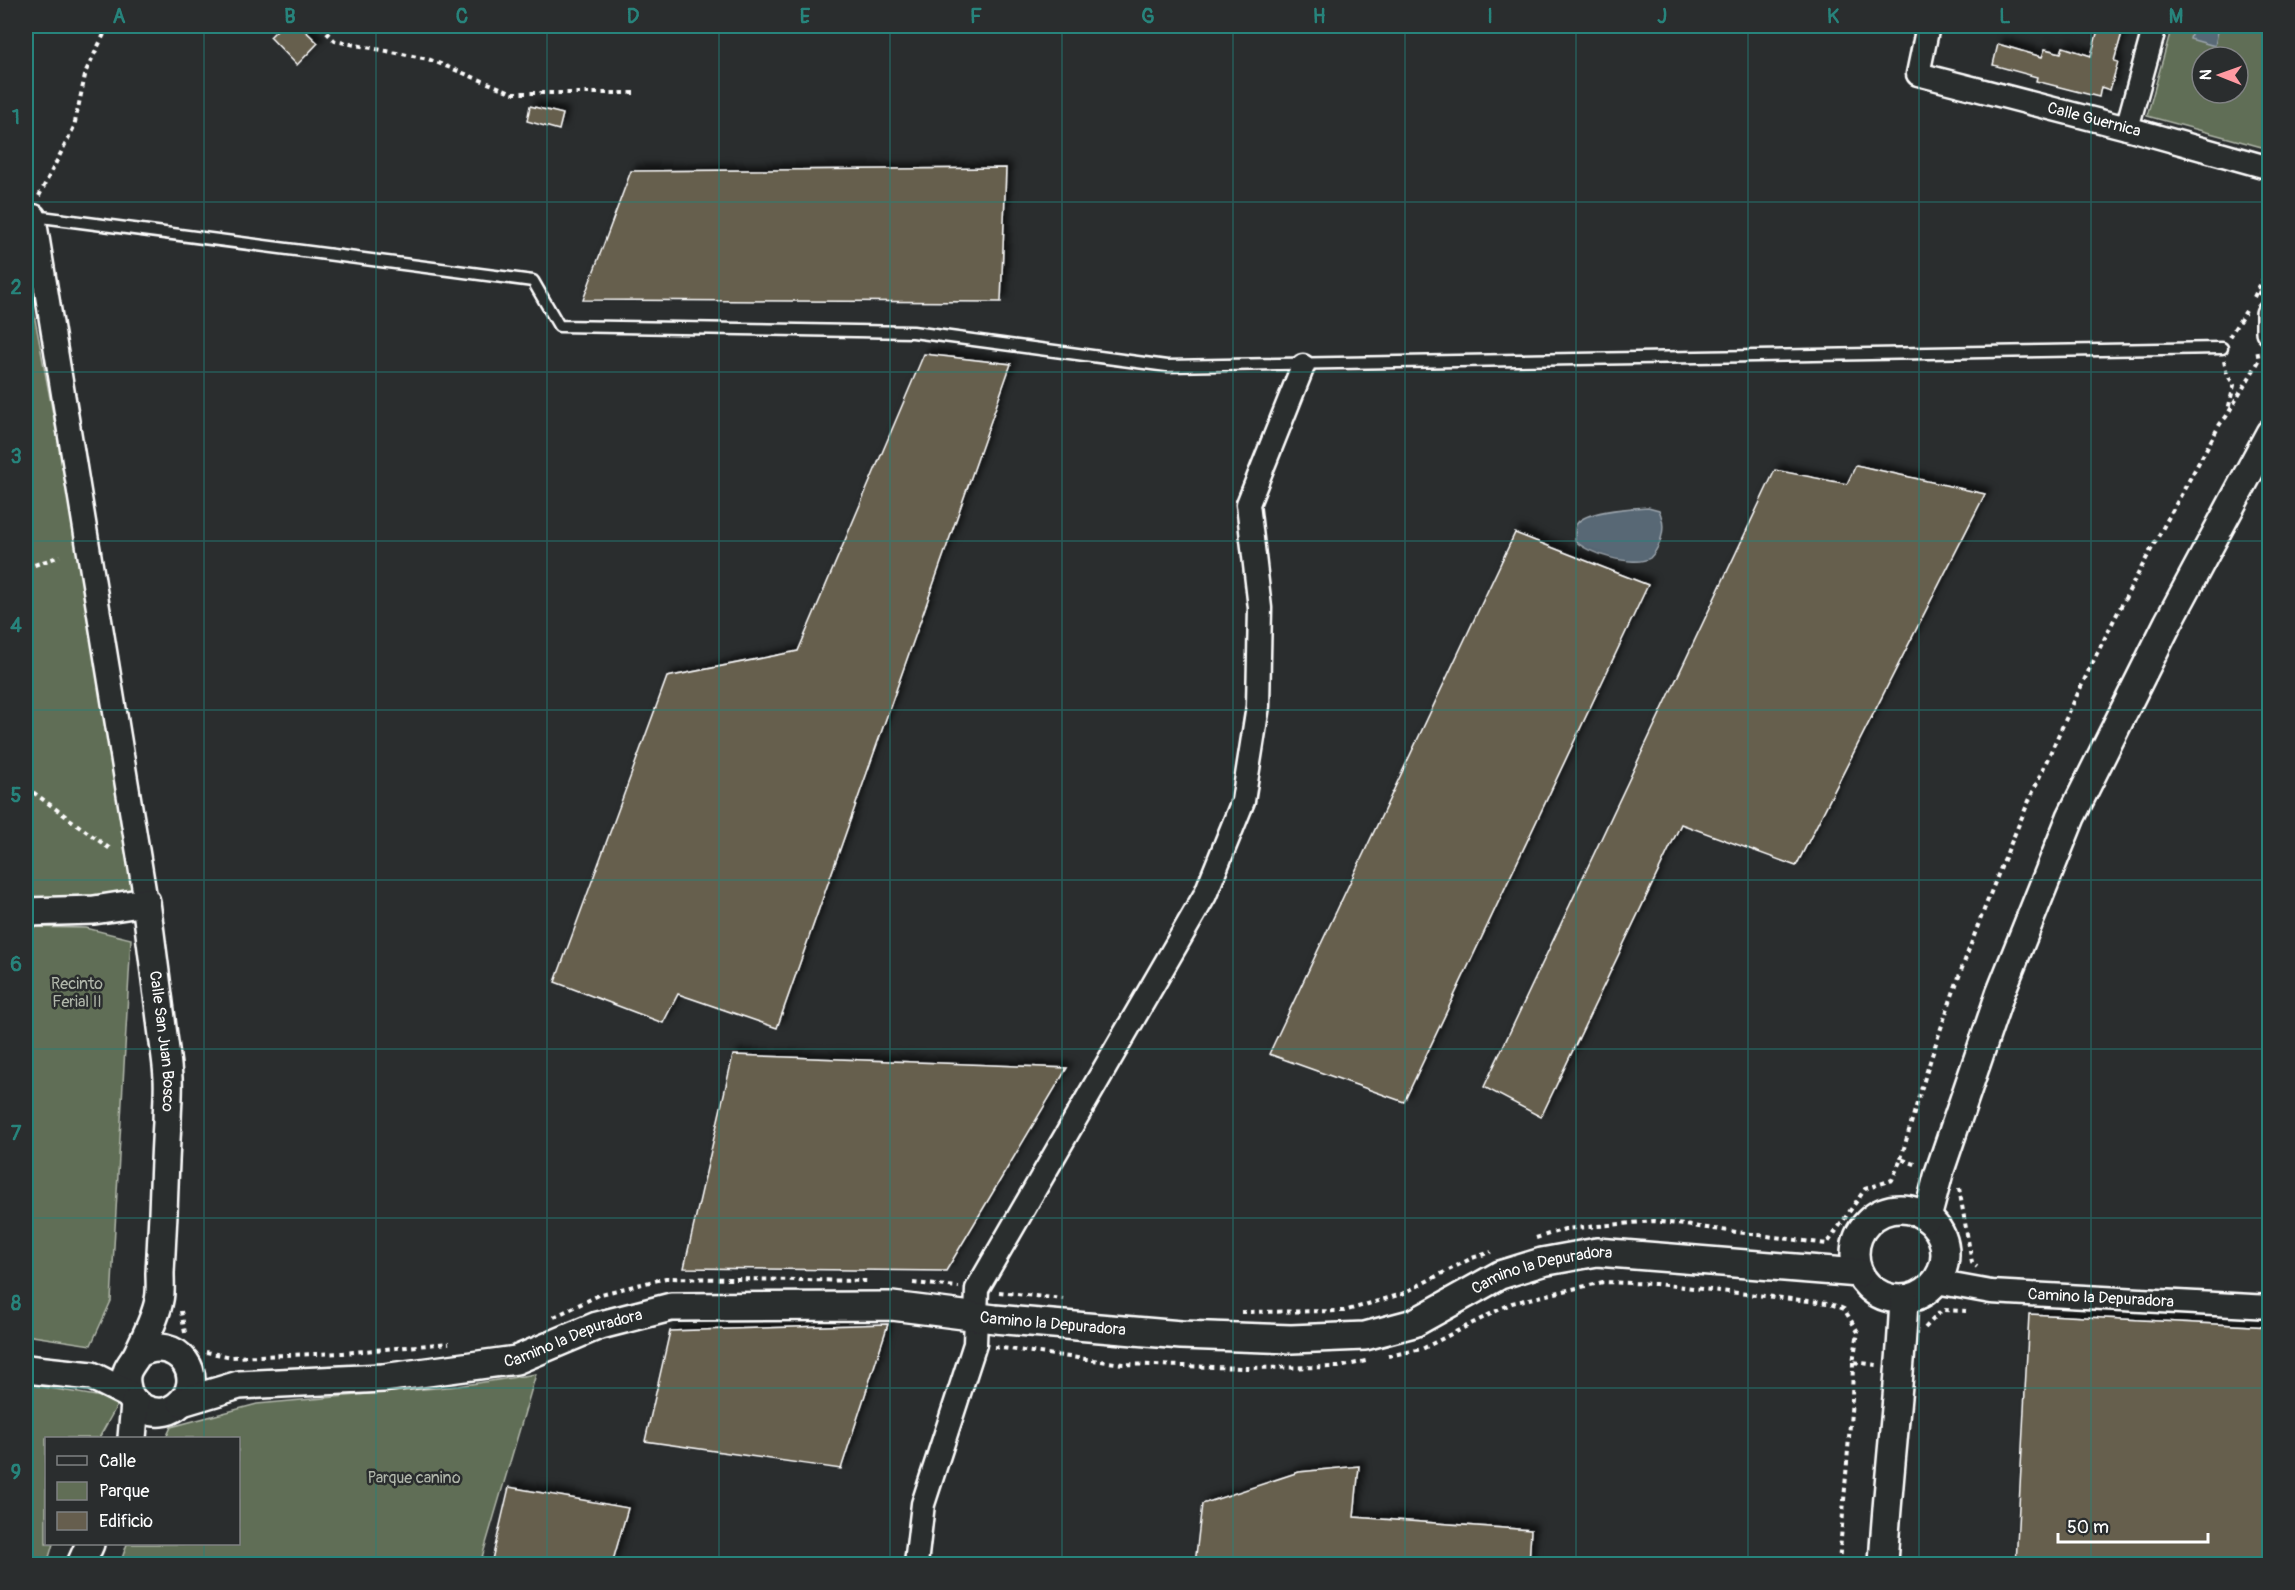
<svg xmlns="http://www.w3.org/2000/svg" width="2295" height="1590" viewBox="0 0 2295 1590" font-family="Pangolin,sans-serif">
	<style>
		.green { fill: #616e56; stroke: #b0b6aa; stroke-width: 1.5; fill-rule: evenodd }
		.water { fill: #586875; stroke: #9ba4ac; stroke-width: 1.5 }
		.building { fill: #665e4e; stroke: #fff; stroke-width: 1.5; filter: url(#shadow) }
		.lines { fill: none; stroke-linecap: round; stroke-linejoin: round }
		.service-casing { stroke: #fff; stroke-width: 15 }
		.minor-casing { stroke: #fff; stroke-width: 27 }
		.tertiary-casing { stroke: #fff; stroke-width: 32 }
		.path { stroke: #fff; stroke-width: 4; stroke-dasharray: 4.5 4.5; stroke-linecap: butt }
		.service { stroke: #2a2d2e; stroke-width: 10 }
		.minor { stroke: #2a2d2e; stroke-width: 22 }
		.tertiary { stroke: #2a2d2e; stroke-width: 27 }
		.grid { fill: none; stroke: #27847c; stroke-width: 1.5; stroke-opacity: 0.55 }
		.labels { text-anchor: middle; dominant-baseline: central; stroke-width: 5; stroke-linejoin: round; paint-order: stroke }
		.street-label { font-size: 16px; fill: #fff; stroke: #2a2d2e }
		.park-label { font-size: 16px; fill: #b0b6aa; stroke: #2a2d2e }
		.neatline { fill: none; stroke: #27847c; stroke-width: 2 }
		.grid-label { font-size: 20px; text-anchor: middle; font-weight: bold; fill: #27847c }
	</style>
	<defs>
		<filter id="shadow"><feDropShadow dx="5.5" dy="-5.5" stdDeviation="3" flood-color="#0009"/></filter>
	</defs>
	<rect width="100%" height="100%" fill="#2a2d2e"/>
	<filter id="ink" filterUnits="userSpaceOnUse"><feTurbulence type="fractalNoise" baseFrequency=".0167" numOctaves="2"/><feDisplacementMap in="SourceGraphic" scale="12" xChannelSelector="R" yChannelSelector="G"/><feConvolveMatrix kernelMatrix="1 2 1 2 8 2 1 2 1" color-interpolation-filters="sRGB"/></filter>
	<g filter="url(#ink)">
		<path class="green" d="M2172,26H2269V149L2147,116ZM2202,57H2238V93H2202Z
			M26,272L146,902L26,912Z
			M26,927L86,928L131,939L111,1301L91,1345L26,1335Z
			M536,1374L480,1564H120L127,1544H238V1438H166L171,1427L257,1404L458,1386Z
			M26,1384L120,1400L99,1438H46V1544H53L47,1564H26Z"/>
		<path class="water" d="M2193,26H2219L2215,46L2190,39Z
			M1648,507L1659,510C1664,522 1664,530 1660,542C1658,547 1654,554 1650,558C1635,568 1584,553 1575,540C1575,535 1574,530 1576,525C1583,510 1633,508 1648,507Z"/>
		<path class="building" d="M281,26H300L318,43L297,65L270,37Z
			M2099,26H2124L2114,61L2118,62L2110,90L2101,87L2099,97L2036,81L2037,77L1993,65L1998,44L2042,57L2045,49L2061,53L2063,47L2091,56Z
			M530,106L563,114L559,130L527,121Z
			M1006,168L1001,302L583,300L631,171Z
			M924,354L1011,364L777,1028L678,994L663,1023L555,982L667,677L798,651Z
			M1856,465L1985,494L1796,866L1681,824L1541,1117L1484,1087L1775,470L1847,484Z
			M1515,533L1648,585L1404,1102L1269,1054Z
			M733,1055L787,1057L1067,1068L946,1271L684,1268Z
			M2029,1314L2270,1327V1564H2016Z
			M888,1324L841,1469L645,1441L670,1331Z
			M1359,1466L1354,1517L1531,1530L1529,1564H1195L1202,1504L1299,1472Z
			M509,1487L628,1508L612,1564H491Z"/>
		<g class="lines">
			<defs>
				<path id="service" d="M34,216L533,281L559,326L913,332L1167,366L2222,348"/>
				<g id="minor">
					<path id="s1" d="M1928,26L1918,74L2127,128L2270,168"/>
					<path d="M2127,128L2155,26"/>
					<path d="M34,216L146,902"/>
					<path id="s2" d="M1936,1282L1991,1292L2270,1307"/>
					<path d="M916,1564L923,1504L975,1344L977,1289L1205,895L1243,801L1258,706L1260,608L1248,504L1303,366"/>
				</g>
				<g id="tertiary">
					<path d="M2270,314V331"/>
					<path id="s3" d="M26,912L94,910L146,902C151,941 156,980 161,1019C163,1039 167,1058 168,1078C169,1093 167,1108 167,1123C165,1154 164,1184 163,1214C162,1234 161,1253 160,1273C160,1282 161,1292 159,1300C156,1317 146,1336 139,1351C134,1363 124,1368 126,1383C128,1407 157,1421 177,1406C211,1380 177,1331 138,1354"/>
					<circle cx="1900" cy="1254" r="45"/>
					<path d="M1927,1218L1939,1173L2000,994L2071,817L2168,623L2270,433"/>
					<path d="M26,1369L92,1376L128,1394"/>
					<path id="s4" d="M182,1402L239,1385L383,1378L516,1360L597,1326L671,1307L892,1306L995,1319L1181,1335L1291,1339L1365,1336L1414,1323L1500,1275L1542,1262L1597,1252L1859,1273"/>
					<path d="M132,1438L135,1403"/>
					<path d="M81,1564L90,1544"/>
					<path d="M1883,1564C1888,1476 1900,1388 1904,1299"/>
				</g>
			</defs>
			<use href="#service" class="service-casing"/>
			<use href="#minor" class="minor-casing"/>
			<use href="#tertiary" class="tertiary-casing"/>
			<path class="path" d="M320,26L335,41L428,59L513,93H635
				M39,196L74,127L86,71L108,26
				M2259,295L2270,271
				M2254,297L2263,279
				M2229,337L2246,311
				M2224,360L2227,374L2234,385L2228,410
				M26,568L60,556
				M26,787L113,851
				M1901,1159C1945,998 2008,840 2080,689C2122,599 2172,512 2220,424L2226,417L2259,361L2257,349
				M1959,1188L1972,1263L1977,1267
				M1536,1238L1565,1229L1654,1221L1827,1244L1865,1189L1892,1180L1901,1159L1918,1165
				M913,1283L959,1287
				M999,1292L1063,1299
				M181,1311L185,1333
				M1241,1312L1344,1311L1402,1294L1472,1258L1491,1252
				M554,1317L601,1294L666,1278L869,1281
				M1925,1328L1942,1310L1966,1311
				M994,1347L1123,1364L1243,1368L1339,1367L1366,1361
				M206,1352L232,1357L343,1353L449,1343
				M1388,1356L1422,1349L1512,1303L1603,1282L1656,1284L1828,1303L1844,1309L1858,1332L1853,1362L1877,1365
				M1839,1564L1852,1399L1853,1362"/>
			<use href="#service" class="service"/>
			<use href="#minor" class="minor"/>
			<use href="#tertiary" class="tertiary"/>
		</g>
	</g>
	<path class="grid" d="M204,26V1438M376,26V1564M547,26V1564M719,26V1564M890,26V1564M1062,26V1564M1233,26V1564M1405,26V1564M1576,26V1564M1748,26V1564M1919,26V1564M2091,26V1564M26,202H2270M26,372H2270M26,541H2270M26,710H2270M26,880H2270M26,1049H2270M26,1218H2270M26,1388H2270M204,1544V1564"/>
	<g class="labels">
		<g class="street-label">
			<text stroke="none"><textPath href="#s1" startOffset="231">Calle Guernica</textPath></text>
			<text stroke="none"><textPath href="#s3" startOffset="261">Calle San Juan Bosco</textPath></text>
			<text stroke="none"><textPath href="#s4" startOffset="1389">Camino la Depuradora</textPath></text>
			<text stroke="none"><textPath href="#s2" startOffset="166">Camino la Depuradora</textPath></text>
			<text stroke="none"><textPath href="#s4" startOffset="885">Camino la Depuradora</textPath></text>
			<text stroke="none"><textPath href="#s4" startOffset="399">Camino la Depuradora</textPath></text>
		</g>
		<g class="park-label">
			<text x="77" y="984">Recinto<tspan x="77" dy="18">Ferial II</tspan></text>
			<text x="414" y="1478">Parque canino</text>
		</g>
	</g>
	<rect width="2295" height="1590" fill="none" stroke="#2a2d2e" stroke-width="66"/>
	<rect x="45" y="1437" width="195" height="108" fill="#2a2d2e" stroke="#7f8182" stroke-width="1.5"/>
	<rect x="57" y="1456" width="30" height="9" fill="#2a2d2e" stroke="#7f8182" stroke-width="1.5"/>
	<text x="99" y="1467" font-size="18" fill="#ffffff">Calle</text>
	<rect x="57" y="1482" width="30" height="18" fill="#616e56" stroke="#7f8182" stroke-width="1.5"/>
	<text x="99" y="1497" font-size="18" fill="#ffffff">Parque</text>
	<rect x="57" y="1512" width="30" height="18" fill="#665e4e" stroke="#7f8182" stroke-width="1.5"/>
	<text x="99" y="1527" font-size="18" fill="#ffffff">Edificio</text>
	<g transform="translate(2220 75) rotate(271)"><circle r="28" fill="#2a2d2e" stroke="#7f8182" stroke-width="1.5"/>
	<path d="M0-4.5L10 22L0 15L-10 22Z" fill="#ff9aa2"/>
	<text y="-9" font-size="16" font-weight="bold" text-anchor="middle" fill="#ffffff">N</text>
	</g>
	<path d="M2058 1533v9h150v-9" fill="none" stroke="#ffffff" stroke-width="3"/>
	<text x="2067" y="1533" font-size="18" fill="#ffffff" stroke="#2a2d2e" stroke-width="4.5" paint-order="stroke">50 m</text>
	<rect x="33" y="33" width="2229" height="1524" class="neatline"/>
	<g class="grid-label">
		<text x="119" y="23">A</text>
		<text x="290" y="23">B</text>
		<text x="462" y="23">C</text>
		<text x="633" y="23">D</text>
		<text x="805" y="23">E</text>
		<text x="976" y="23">F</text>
		<text x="1148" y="23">G</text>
		<text x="1319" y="23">H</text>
		<text x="1490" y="23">I</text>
		<text x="1662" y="23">J</text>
		<text x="1833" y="23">K</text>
		<text x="2005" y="23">L</text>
		<text x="2176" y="23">M</text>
		<text x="16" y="124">1</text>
		<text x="16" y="294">2</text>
		<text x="16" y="463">3</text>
		<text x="16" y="632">4</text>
		<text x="16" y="802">5</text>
		<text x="16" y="971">6</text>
		<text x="16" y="1140">7</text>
		<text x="16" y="1310">8</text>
		<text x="16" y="1479">9</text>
	</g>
</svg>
